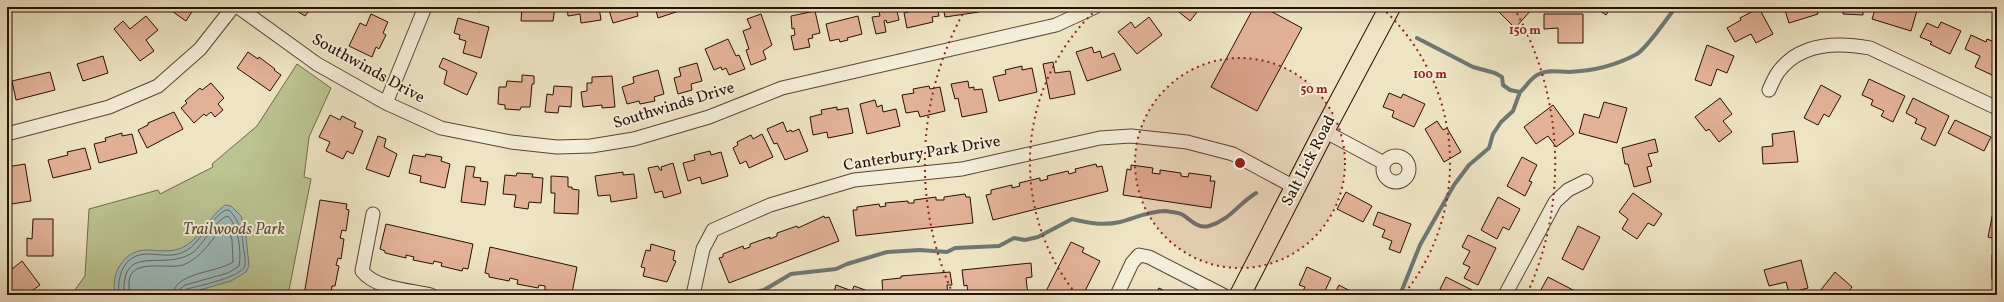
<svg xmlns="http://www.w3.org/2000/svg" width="2004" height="302" viewBox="0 0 2004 302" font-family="Vollkorn,serif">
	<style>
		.green { fill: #bbc492; stroke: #726a4b }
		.water { fill: #9dbcbd; stroke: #6f7773 }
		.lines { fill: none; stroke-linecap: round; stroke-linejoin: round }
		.shore { stroke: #636660; stroke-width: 1 }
		.stream { stroke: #6f7773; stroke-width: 4 }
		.building { fill: #e2b198; stroke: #290f04 }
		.minor-casing { stroke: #5a4434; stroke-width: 15 }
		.primary-casing { stroke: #290f04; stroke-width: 22 }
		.minor { stroke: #f4edd9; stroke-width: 13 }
		.primary { stroke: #eee4c4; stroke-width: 20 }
		.ring { fill: none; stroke: #8f2418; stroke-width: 2; stroke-dasharray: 2 4 }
		.labels { text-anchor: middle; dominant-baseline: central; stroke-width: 4; stroke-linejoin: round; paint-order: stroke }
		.street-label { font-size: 16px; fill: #290f04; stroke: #f4edd9 }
		.park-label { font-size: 16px; font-style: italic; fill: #5c4e36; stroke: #f4edd9 }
		.centre { fill: #8f2418; stroke: #f4edd9; stroke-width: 2 }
		.ring-label { font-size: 12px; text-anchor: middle; font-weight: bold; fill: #8f2418; stroke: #f4edd9; stroke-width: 4; stroke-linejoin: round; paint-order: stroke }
	</style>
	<rect width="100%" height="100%" fill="#eee4c4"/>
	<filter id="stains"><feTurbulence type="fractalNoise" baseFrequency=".005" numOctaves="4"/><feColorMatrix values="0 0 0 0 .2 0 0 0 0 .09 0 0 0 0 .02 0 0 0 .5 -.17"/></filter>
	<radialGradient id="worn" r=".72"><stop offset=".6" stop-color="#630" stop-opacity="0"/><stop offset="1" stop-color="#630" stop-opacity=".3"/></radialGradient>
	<path class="green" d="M297,64L331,88L309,137L304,177L311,179L288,295H71L85,276L89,209L158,190L160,194L213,167L212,164L257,126Z"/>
	<path class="water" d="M225,205L231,206L241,216L246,236L249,266L246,272L231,281L182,295H116C109,276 123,251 145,250C160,250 173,254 187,245C202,235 210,216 225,205Z"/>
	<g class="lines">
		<path class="shore" d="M119,295C117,277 123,255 146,254C162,254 176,259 190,248C200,241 218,208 229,210C238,219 242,231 243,243C243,250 246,258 245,265C243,277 198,286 187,289L184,295
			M124,295C121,241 162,272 192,253C203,246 216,218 228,216C238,226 242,252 239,266L228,273L185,285L180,289L179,295
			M130,295C130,292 129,289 129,286C127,256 166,270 183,265C200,259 212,240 223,226L227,225L232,240L233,262C217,273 174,272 173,295"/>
		<path class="stream" d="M1417,38L1473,67L1495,73L1502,77L1503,85L1510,90L1520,92C1527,86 1530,78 1539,74C1549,69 1559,72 1569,72C1592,71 1617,65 1637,54C1648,47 1667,18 1676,7
			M745,295L764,290L791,274L836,269L847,264L887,252L920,250L947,252L955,248L999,246L1014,238L1025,240L1038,237L1072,219C1089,223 1103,226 1120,222C1135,218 1149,211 1165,211C1170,212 1179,212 1183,215C1191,220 1198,229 1209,226C1230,220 1238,204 1256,193
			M1400,295L1420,245L1454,185L1469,165L1489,148L1493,134L1501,122L1513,111L1520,92"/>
	</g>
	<path class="building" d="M166,7H195L186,21Z
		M290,7H312L305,16Z
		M462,7H481L480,12L462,9Z
		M522,7H555L553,21H521Z
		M567,7H599L601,20L581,23L580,14L568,16Z
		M608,7H642L636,9L638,16L613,23Z
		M655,7H681L682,10L658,18Z
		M878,7H896L899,20L887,23L886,20L884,21L886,32L876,34L872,17L880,16Z
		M915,7H937L939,16L932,17L933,22L907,28L904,13L916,10Z
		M943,7H978L979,12L945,17Z
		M985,7H1004V9L997,10L996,7L986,10Z
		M1162,7H1173L1168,12Z
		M1173,7H1201L1190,21Z
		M1254,7H1263L1302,28L1257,111L1211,87Z
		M1501,7H1534L1515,28L1498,11Z
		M1594,7H1611L1606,15Z
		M1784,7H1816L1818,14L1789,23Z
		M1844,7H1863V15L1843,14Z
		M1876,7L1890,8L1918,7L1911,31L1872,19Z
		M1759,8L1773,34L1756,43L1751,34L1735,42L1727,28L1741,20L1740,18Z
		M815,11L820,33L812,35L813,38L808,39L810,47L794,50L791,36L795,35L794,28L792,29L791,16Z
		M371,14L388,22L383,33L386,35L379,49L376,47L372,57L349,46L360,23L366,26Z
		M761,14L772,45L763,51L766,59L751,65L746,50L749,49L743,31L751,28L747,19Z
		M1544,14H1583V43H1558V28L1544,29Z
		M146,16L158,30L146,40L154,51L140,61L114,29L123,21L130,29Z
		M858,16L862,34L847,38L848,40L840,42L839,39L830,41L826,24Z
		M1149,17L1162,35L1137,54L1118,32L1131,22L1135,28Z
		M458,18L489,27L481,58L463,53L466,41L459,39L460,35L454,33Z
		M1941,22L1961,31L1950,54L1930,44L1932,42L1920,37L1927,23L1938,28Z
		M1971,35L1986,42L1987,39L1997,43V64L1992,75L1975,67L1980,56L1965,49Z
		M728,39L736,56L739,55L745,69L729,75L726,68L722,70L721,67L714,70L705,49Z
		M1707,45L1734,56L1727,73L1717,69L1711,86L1695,80Z
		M1092,47L1094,53L1100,51L1102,58L1114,53L1121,70L1087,81L1076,52Z
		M248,52L258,59L259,57L275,69L274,70L281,75L270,91L237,68Z
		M103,56L108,73L83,81L77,64Z
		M443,58L477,73L467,95L444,84L447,71L439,67Z
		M1053,62L1055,73L1070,71L1075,94L1050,99L1043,64Z
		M697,63L702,81L691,84L692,90L678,94L674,78L681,76L679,68Z
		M1022,66V70L1032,68L1037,92L999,101L993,77L1006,74L1005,70Z
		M658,70L664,94L654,97L655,101L640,104L639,101L627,104L622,87L634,83L633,77Z
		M50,72L55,90L16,100L12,81Z
		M522,75L534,76V84H532L530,107H521L520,110L505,109V105L498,104L499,87H506L507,81L522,82Z
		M612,76L615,107L602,108V105L583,107L581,92L587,91V83H592V77Z
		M1869,79L1905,96L1893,122L1881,116L1884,111L1871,105L1873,100L1862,95Z
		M968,81L969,88L974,87V90L982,89L987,112L962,117L958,98L955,99L951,84Z
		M211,83L224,98L218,104L223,110L215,117L211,112L206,116L204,114L194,123L181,108L187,103L185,101L200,88L202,90Z
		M1821,85L1841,96L1829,117L1824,114L1818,125L1804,118Z
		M554,86L572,87L571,107L559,106L558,113L545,112L547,94L553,95Z
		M929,86L930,89L940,87L945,111L920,117L918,111L906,113L902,95L914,93L913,89Z
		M1389,93L1401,98L1403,94L1425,104L1414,127L1392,117L1394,111L1383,107Z
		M1720,98L1732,114L1723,121L1732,132L1719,142L1709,129L1706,131L1695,117Z
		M1913,98L1949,116L1935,146L1921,139L1926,128L1915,123L1917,119L1906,113Z
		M875,100L877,107L882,105L883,112L896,109L900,126L867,134L860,104Z
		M1604,102L1627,108L1617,143L1579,133L1584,114L1599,118Z
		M1553,105L1574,134L1556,147L1548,136L1536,144L1524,127Z
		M837,107V110L848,108L853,133L828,138L827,132L813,135L810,117L822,114L821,110Z
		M174,112L183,129L147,148L138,130L148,125V123Z
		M330,115L340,120L342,116L356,123L354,127L363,131L353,154L347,151L343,159L326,151L330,142L319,137Z
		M1955,120L1991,137L1984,151L1948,133Z
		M1437,121L1443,130L1447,128L1461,152L1444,162L1425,129Z
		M783,122L787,132L791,130L792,132L799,129L808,151L785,160L777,143L774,144L767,129Z
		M1794,131L1798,162L1763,164L1762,147L1773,146L1772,134Z
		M122,133V136L132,134L137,153L99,163L94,144L106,141L105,138Z
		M762,134L773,157L749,168L746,161L740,164L733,148L738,145L737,142L751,135L753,139Z
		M378,136L386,139L384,147L397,154L389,177L366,169Z
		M1655,139L1658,152L1648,154L1652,166L1647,167L1651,182L1634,187L1628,164H1625L1622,148Z
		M85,148L91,169L53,178L48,160L68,155L67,152Z
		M710,151L711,155L721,152L728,176L702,184L700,177L688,181L683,163L695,160L694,155Z
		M426,154L442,157L441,161L450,164L445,188L420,182L421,176L409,173L413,155L425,157Z
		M1522,157L1537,165L1529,181L1532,182L1525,196L1507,186Z
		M673,163L681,193L664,198L662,191L655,193L648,168L658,166L660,170H662L661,167Z
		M25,164L31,201L11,204L9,184H7V167Z
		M1096,164L1097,167L1102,166L1108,191L993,220L986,195L991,194V190L1012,185V188L1020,186L1019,183L1040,178V181L1048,179L1047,176L1068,171L1069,174L1076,172L1075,169Z
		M1131,165L1153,168L1152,173L1160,174V170L1181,173V176L1188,177L1189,173L1211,176L1210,181H1215L1211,208L1123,195L1127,169L1131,170Z
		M466,166L475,167L473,177L481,178L480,181L488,182L485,205L461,202Z
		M623,172V175L634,174L637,198L611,202L610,195L598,196L595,176Z
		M517,173L533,174L532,177L543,178L541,203L529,202L528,209L514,207L516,195L503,194L505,175L516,176Z
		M551,176L568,177V187H572V189L579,190L578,214L554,213L555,193H551Z
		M1346,192L1372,206L1363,222L1337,209Z
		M1633,193L1662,214L1654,226L1648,223L1637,239L1622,229L1628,219L1619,212Z
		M965,194L966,197H970L973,223L856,236L853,210H857V207L879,204L880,207L886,206L885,203L908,201V203H914V200L936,197V200H944V197Z
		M1498,197L1520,209L1509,230L1503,227L1497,239L1481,230Z
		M320,200L347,204L346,209L349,210L346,231L342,230L340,238L344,239L341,259L338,258L336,265L339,266L335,286H332L331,294L333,295H304Z
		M1995,202H1997V239L1988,237Z
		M1378,212L1411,224L1400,253L1389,249L1392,241L1382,237L1385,230L1373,225Z
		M824,216L825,218L829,217L839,241L729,283L719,258L723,257V254L743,246L744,249L750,247V244L770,237V239L777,236V233L797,226L798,228Z
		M33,219H53V256H27V238L32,239Z
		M386,224L473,244L468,269L463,268L462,271L441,266L442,263L434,261L433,264L413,260L414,257L406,255V258L385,253V251L380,249Z
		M1578,226L1600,237L1583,270L1562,259Z
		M1468,235L1496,248L1478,285L1464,278L1470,267L1463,264L1470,251L1462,247Z
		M1071,242L1084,248L1082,252L1100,261L1083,295H1044Z
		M651,244L675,251L673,260L676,261L667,282L643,276L645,268L641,267L646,250L650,251Z
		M490,247L577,267L572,293L566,292V295L545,290V286L539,285L538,288L517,284L518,280L510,278L509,281L489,277V274L485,273Z
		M1992,255H1997V292V279H1992Z
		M1801,260L1808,288L1789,293L1786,282L1769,286L1764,270Z
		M22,261L40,285L26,295H21L18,291L13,295H7V273Z
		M1031,263L1032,277L1026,278L1028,295H968L967,285L964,286L962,270Z
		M1307,267L1331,278L1323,295H1307L1308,293L1303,291L1305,287L1299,285Z
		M950,272L952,285H947L948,295H883L882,280L901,278V276Z
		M1835,272L1852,287L1848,292L1851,295H1825L1820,291Z
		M1446,277L1474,291L1472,295H1447L1448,293L1440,289Z
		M1548,277L1575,291L1572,295H1538Z
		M836,285L852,291L854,286L868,291L867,295H833Z
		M1339,285L1354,293L1353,295H1334Z
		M1159,288L1172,295H1155Z"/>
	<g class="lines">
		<defs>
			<path id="minor" d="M238,7L317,64L386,103L441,128L511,142L557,147L591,146L634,139L709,117L782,88L1056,25L1095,7
				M1769,90C1772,83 1775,76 1779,71C1801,42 1838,42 1870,48L1997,108
				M386,103L425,7
				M1324,131L1384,163
				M7,134L109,107L158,86L200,49L233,7
				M1383 169a13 13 0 1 1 26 0a13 13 0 1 1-26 0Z
				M373,214L362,271C376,289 409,290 431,295
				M693,295L703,249L713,230L770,205L854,180L962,169L1100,138L1131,136L1187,142L1233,154L1296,188
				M1117,295L1132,263L1139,255L1149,257L1223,295
				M1505,295L1555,202L1568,190L1586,181"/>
			<path id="primary" d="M1240,295L1324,131L1390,7"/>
		</defs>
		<use href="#minor" class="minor-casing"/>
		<use href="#primary" class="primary-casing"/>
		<use href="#minor" class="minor"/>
		<use href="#primary" class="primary"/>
	</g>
	<circle cx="1240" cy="163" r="105" fill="#8f2418" fill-opacity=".12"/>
	<g class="ring">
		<circle cx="1240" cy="163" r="105"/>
		<path d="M1076 294A210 210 0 0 1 1098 8M1382 8A210 210 0 0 1 1404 294"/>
		<path d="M953 294A315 315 0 0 1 966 8M1514 8A315 315 0 0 1 1527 294"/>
	</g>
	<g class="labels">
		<g class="street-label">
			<text transform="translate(368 69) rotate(29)">Southwinds Drive</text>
			<text transform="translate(674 106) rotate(-17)">Southwinds Drive</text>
			<text transform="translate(922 154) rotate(-9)">Canterbury Park Drive</text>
			<text transform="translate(1309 161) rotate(-63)">Salt Lick Road</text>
		</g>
		<g class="park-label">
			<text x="234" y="230">Trailwoods Park</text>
		</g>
	</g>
	<circle cx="1240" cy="163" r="6" class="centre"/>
	<g class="ring-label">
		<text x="1525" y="34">150 m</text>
		<text x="1430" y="78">100 m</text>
		<text x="1314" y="93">50 m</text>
	</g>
	<rect width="2004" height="302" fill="none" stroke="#eee4c4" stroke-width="24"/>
	<rect x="8" y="8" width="1988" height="286" fill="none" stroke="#290f04" stroke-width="2"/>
	<rect x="12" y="12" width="1980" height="278" fill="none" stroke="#290f04"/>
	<rect width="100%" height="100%" filter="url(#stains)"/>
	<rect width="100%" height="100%" fill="url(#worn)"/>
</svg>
